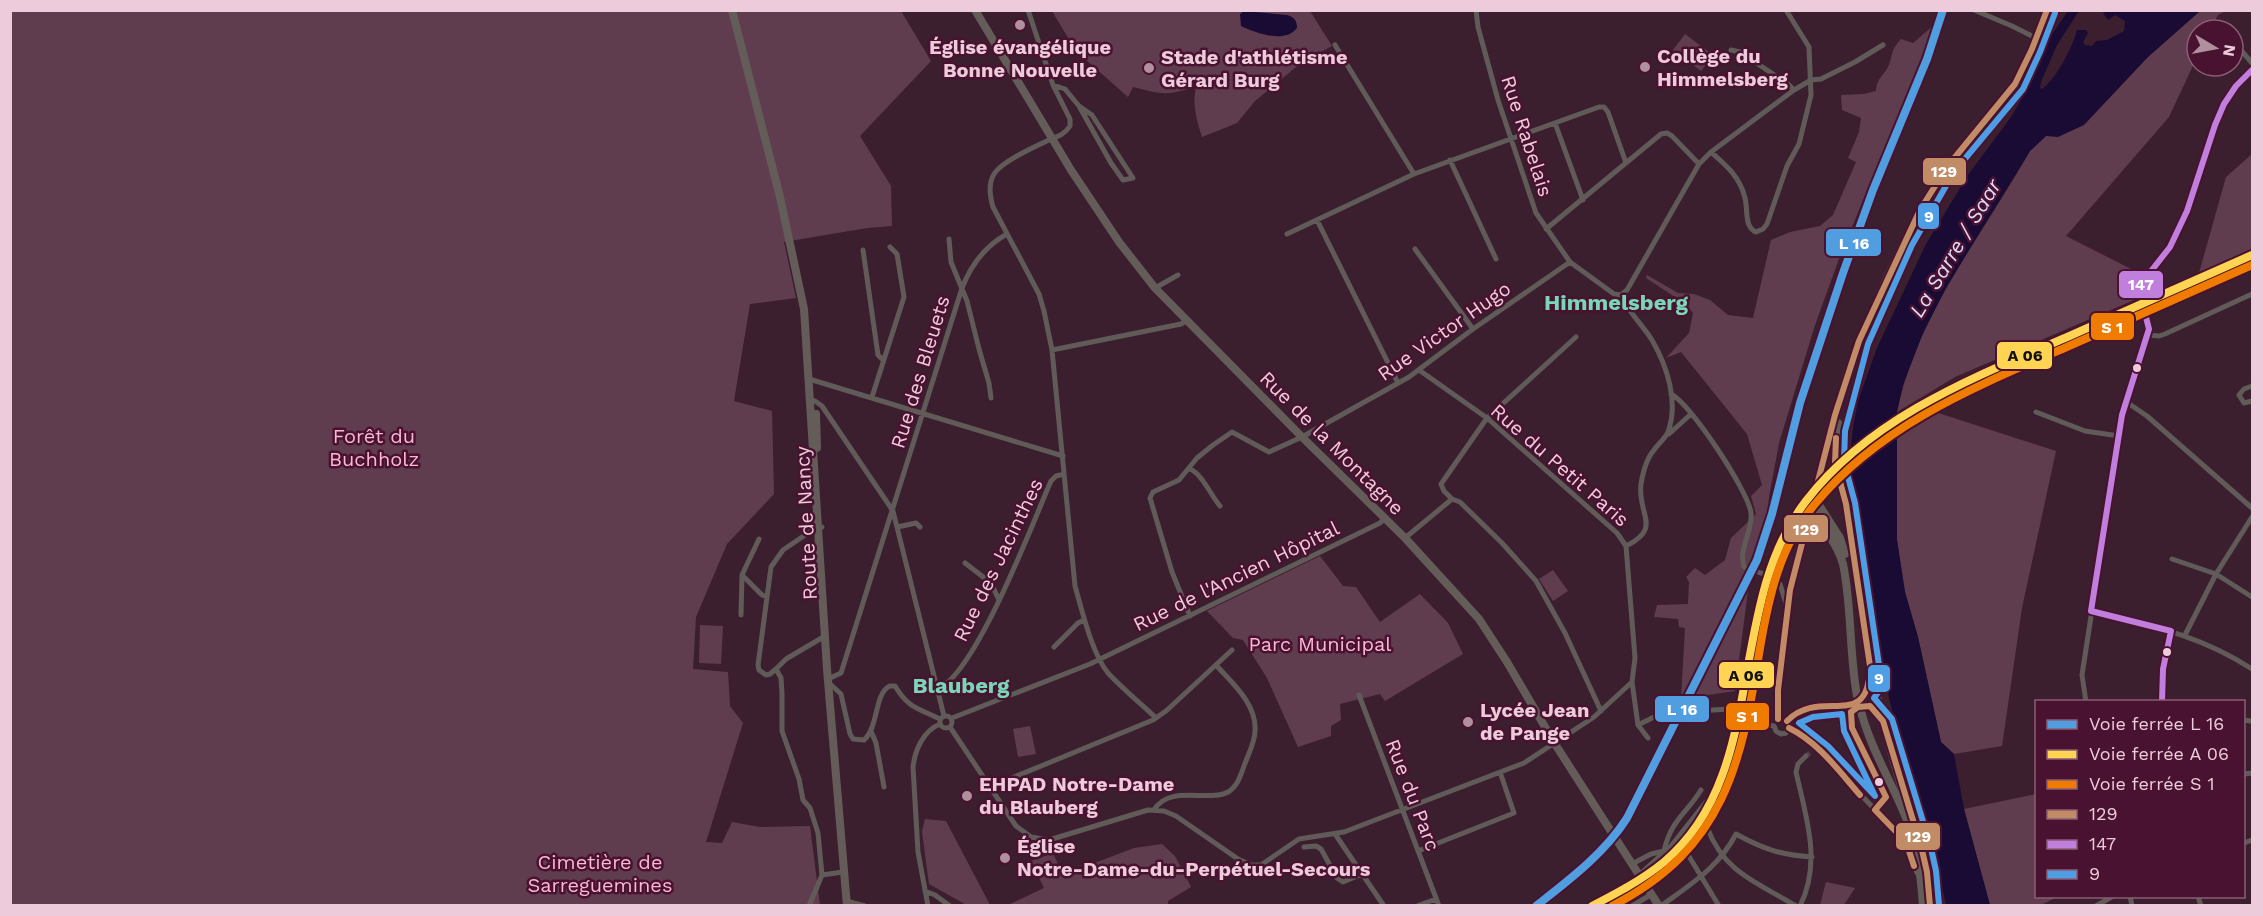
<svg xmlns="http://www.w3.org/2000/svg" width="2263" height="916" viewBox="0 0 2263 916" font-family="'Work Sans',sans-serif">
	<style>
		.green { fill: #603d4e }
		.water { fill: #190b34 }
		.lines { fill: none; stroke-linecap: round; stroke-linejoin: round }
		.street-tunnel { stroke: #573949; stroke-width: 5; stroke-dasharray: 5 2.5; stroke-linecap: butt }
		.street { stroke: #605b58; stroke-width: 5 }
		.primary { stroke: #645c58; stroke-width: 8 }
		.primary-bridge { stroke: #645c58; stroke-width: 8 }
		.bus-1-casing { stroke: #491230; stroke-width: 10 }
		.bus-2-casing { stroke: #491230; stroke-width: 10 }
		.bus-3-casing { stroke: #491230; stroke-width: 10 }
		.bus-1 { stroke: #c18c65; stroke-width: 6 }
		.bus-2 { stroke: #c07fdc; stroke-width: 6 }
		.bus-3 { stroke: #4d9ee5; stroke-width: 6 }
		.rail-1-casing { stroke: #491230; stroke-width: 12 }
		.rail-2-casing { stroke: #491230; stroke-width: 12 }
		.rail-3-casing { stroke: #491230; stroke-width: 12 }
		.rail-1 { stroke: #509de0; stroke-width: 8 }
		.rail-2 { stroke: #fed452; stroke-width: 8 }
		.rail-3 { stroke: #ef7c00; stroke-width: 8 }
		.poi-dot { fill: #b08f9e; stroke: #491230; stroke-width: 2 }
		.bus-dot { fill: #eecbda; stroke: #491230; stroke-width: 2 }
		.labels { text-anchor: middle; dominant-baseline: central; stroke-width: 5; stroke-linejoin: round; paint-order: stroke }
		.poi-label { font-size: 20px; font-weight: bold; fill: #eecbda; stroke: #491230; text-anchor: start }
		.street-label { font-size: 20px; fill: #eecbda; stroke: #491230 }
		.park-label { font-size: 20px; fill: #fcb7d6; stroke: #491230 }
		.water-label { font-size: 21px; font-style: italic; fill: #dcd9f9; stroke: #491230 }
		.quarter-label { font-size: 22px; font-weight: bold; fill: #79d6b7; stroke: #491230 }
		.line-badge { stroke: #491230; stroke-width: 2 }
		.badge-label { font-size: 16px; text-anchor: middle; font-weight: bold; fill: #fff }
		.pale-badge-label { font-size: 16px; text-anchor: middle; font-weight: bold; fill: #111 }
	</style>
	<rect width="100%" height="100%" fill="#3c1f2f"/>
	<path class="green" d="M10,11H901L931,61L860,136L891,186L892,226L867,228L784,242L796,298L750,304L734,401L772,411L774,494L727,544L696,617L693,669L728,672L730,706L743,723L706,842L722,843L732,822L760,827L810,826L820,905H11Z
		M1052,11H1310L1332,46L1301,63L1255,101L1237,123L1202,137C1197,121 1191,102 1197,85C1169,97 1161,94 1133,87L1128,97L1076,51Z
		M2200,11H2225L2218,15L2210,30H2197V57L2169,117L2066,236L2141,274L2134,300L1955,377L1897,412C1917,315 1982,236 2030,151L2046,136H2058Z
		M1933,26L1916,72L1840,256L1815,325L1779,443L1769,497L1764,548L1749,583L1735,691L1681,699L1685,628L1679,627L1678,619L1654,617L1657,605L1688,604L1689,582L1686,577L1695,568L1705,575L1725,560L1731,538L1756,514L1751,496L1762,485L1747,434L1681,352L1666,358L1689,333L1693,313L1684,303L1646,278L1647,275L1678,293L1694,294L1710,300L1728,315L1753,318L1771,240L1790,232L1820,226L1833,215L1856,162L1848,158L1859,132L1861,118L1842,110L1841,95L1864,94L1876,91C1876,79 1885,74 1889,65C1893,53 1891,50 1901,39L1913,43Z
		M1685,34L1713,55L1701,71L1673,50Z
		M2252,154V249L2199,273L2226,177Z
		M1926,409L2056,451L2022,608L2002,746L1954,754L1941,742L1918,637L1905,592L1897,540V428Z
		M1320,556L1343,586L1356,587L1380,622L1420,594L1448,623L1463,654L1385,701L1380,694L1340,704L1341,720L1331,726V736L1298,747L1267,678L1243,640L1233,638L1207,611Z
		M1553,570L1568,591L1553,601L1539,579Z
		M700,625L723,626L721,664L699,663Z
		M1030,726L1036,754L1018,757L1013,729Z
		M2036,794V896L2053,897V899L2041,905H1990L1964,809Z
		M925,819L946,821L990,905H965L963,903L929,884L922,832Z
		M1162,844L1175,856L1191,887L1168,901V905H1008L1044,888L1031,861L1053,853L1063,875L1134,848Z
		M1826,882L1855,888L1844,905H1820Z"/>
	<path class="water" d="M1244,11L1287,15C1294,17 1297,20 1297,28C1285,44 1256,33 1241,26L1240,14Z
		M2068,11H2079L2057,45L2041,82L2040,88L2042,89C2057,78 2073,46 2077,30H2086L2088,33L2083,42L2085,45L2092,46L2096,41L2107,40L2124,31L2125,21L2115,15L2108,20L2103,13L2106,11H2200L2148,57L2084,125L2058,137L2046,136L2030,151L1947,286L1923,333L1903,385L1897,412V540L1905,592L1918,637L1941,742L1954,754L1964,809L1990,905H1946L1934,849L1911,781L1890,702L1869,603L1851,492L1849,465L1853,428L1858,401L1877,348L1926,244L1968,175L2011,117L2024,95L2046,43Z"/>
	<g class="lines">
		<path class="street-tunnel" d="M1806,756L1812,751"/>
		<path class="street" d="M1028,10L1053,85L1070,119V126C1065,134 1059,136 1051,139C1036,146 1002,161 994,174C988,184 990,197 993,207L1039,294L1044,311L1052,350L1075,586C1082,610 1092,654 1108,673C1123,689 1140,703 1156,718
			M1476,10L1478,27L1498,100L1536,213L1570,262L1614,294L1621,295C1628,312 1642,324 1652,340C1667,366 1679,402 1668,432C1665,439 1658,444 1654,450C1646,459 1643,472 1641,484C1637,514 1663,528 1626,546
			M1974,10L2012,26L2036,38
			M2218,24L2223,30
			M2233,41L2252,63
			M1335,45L1414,174
			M1731,50L1740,52L1788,84L1794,90
			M1053,85L1065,89L1079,106L1092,115L1133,178L1123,180L1111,163L1079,106
			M1555,123L1583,200
			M1711,152C1726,165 1740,177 1745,198C1748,209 1744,227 1756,232L1763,229L1767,224L1787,166L1799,144L1811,95L1809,47L1786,10
			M1450,160L1496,259
			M1317,220L1398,383
			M1546,229L1661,134L1667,133L1672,136L1699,164
			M1287,234L1414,174L1599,107H1604L1608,112L1626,163
			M949,239L951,262L967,301L979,349L989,383L991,398
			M1415,249L1473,329
			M863,250L878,355L883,360
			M1155,288L1178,275
			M1621,295L1627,290L1699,164L1711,152L1794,90L1811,80L1821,79L1855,62L1883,45
			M2148,335L2159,336L2165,334L2252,294
			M1052,350L1181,324L1186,321
			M809,379L1063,456
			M2252,386L2244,389L2239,395L2244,403L2252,401
			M1671,394C1690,403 1749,492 1751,513C1753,531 1738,549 1744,567L1775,578L1780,584L1787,607
			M872,397L904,297L897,254L890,247
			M810,400L815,401L822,406L893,511L944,716
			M2125,401L2147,416L2252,508
			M2036,412L2085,431L2119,436
			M1669,434L1691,414
			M1190,469C1202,474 1210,494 1220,506
			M1452,499L1460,502L1502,543L1536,581L1565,633L1601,711
			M897,527L916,523L920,527
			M1805,535L1814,527L1825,529
			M1405,538L1452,499L1444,491L1441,484L1487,418L1576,337
			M759,539L742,575L762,595L767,597
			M2172,559L2216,574L2252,597
			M965,563L991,583L999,600
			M2091,611C2152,626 2199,635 2252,669
			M741,615L742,575
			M1190,616L1172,572L1150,498L1153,492L1179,480L1197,458L1213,445L1232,432L1269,452L1302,437L1409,377L1473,329L1570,262
			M2185,635L2216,574L2252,517
			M1054,647L1078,623L1084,620
			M776,669L770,674L766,675L759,670L758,665L771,567L783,550L814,529L822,527
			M828,679L841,673L962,288C971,265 985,246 1007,234
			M1632,682L1638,725L1648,738
			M829,683L841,694L850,734L853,739L864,740C879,727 874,693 890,686H895C909,709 918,708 940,719
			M937,689C975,676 1033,522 1051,481L1056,476L1064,474
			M1359,695L1439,906
			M2086,702L2082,675L2122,415L2149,329C2150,315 2138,302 2140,289C2142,276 2157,265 2164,255C2169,248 2174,240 2178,231C2207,180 2203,109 2252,70
			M2162,702L2163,669L2171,631
			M1858,707C1876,702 1872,711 1882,721
			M1851,712L1850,718L1852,728L1886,797L1875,810
			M940 722a6 6 0 1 1 12 0a6 6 0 1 1-12 0Z
			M952,718L1090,664L1380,523L1385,518
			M1778,719V690L1787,607L1812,500
			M2244,720L2250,721
			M1787,721C1806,703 1832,707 1856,703L1870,690L1871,679
			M1638,725L1662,713L1730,709C1746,711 1757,725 1774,726
			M1774,726L1776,731L1781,734L1786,733L1789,728
			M950,727L1016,826L1031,837L1049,840L1148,810L1164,811L1176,816L1238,859L1251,865H1261L1299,839L1344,832L1524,763L1594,717L1632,682L1635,658L1626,546L1617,533L1487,418L1419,370
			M1789,728L1796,730L1815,747L1906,842L1917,873
			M871,731L876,743L884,787
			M2244,774L2252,773
			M990,787L1153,720L1166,711L1232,650
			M1154,810C1168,786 1202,800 1223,794C1236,791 1240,777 1244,766C1248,755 1255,742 1255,731C1257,704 1232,683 1216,665
			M1707,827C1724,873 1757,882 1796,906
			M1335,834L1384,906
			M2244,843L2252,840
			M1304,847L1316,846L1321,849L1337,878L1343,882L1362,874
			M1418,851L1514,813L1500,772
			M1664,851C1671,820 1686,814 1701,790
			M1687,853L1719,906
			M1632,864L1651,854L1664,851
			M822,875L818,833L810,808L803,800L799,779L782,731V693L781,678L776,669L786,659L825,636
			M1639,875L1671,846L1706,802
			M1645,884L1687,853L1700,839L1721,805
			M925,891L935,895L950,906
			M2130,896L2132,906
			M2198,896L2201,906
			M846,901L865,906
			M809,906L822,875L843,872
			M928,906L918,852L913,767C915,750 923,731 940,724
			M1417,906L1436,899
			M1632,906L1652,894
			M1661,906C1691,884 1719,867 1736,834C1763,849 1781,855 1812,857
			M1800,906C1822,862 1806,817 1796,772L1798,764L1806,756
			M2096,906L2113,896"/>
		<path class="primary" d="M732,10L780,197L804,309L827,669L847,906
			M975,10L1071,170L1119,242L1155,288L1302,437L1405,538L1479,619L1507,662L1555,744L1659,906
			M816,414L817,448
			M1838,423C1829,456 1843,485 1848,517C1858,585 1865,654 1883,720C1889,745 1896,770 1904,795C1916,832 1928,866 1930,906
			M1819,505L1840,538L1845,554
			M1857,696C1849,652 1852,607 1843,564C1837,540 1817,524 1814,502L1821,467L1845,381L1861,338L1887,278L1913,224L1942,176L2015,84L2032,49L2047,10
			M1862,715C1873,754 1894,786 1908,823C1918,850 1921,877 1923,906"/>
		<path class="primary-bridge" d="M1857,696L1862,715"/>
		<defs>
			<path id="bus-1" d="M1851,712L1858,707L1870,706L1883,721L1922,850L1927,872L1930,906
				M1851,712L1852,728L1886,797L1875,810L1906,842L1914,866
				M1778,719V690L1790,590L1835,415L1859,341L1920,210L1947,167L2015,84L2032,49L2047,10
				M1787,721C1821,686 1869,734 1870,666L1846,504L1835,463L1836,438
				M1789,728C1818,742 1839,771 1860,795"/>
			<path id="bus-2" d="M2091,611L2122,415L2149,329L2140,294L2141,284L2170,247L2187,211L2215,125L2224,104L2236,86L2252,70
				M2091,611L2171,631
				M2162,702L2163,669L2171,631"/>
			<path id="bus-3" d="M1842,714L1844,731L1875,796L1828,746L1799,723L1813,717Z
				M1939,905L1936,871L1931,848L1892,719L1874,698L1879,691V665L1855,503L1844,462L1845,431L1868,344L1912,245L1954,172L2023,89L2040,52L2055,13"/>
		</defs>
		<use href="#bus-1" class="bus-1-casing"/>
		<use href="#bus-2" class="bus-2-casing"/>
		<use href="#bus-3" class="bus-3-casing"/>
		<use href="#bus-1" class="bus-1"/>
		<use href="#bus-2" class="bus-2"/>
		<use href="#bus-3" class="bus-3"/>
		<defs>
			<path id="rail-1" d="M1536,906C1569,880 1604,854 1627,818L1757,560L1772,514L1800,403L1843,273L1873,190L1927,59L1943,10"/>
			<path id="rail-2" d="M1592,906C1617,893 1642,880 1664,862C1770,773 1724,607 1806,501C1870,418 1972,378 2065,338C2127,310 2190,283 2252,255"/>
			<path id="rail-3" d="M1612,906C1725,848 1741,765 1760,648C1769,596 1780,545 1815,504C1881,424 1977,386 2069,346C2130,319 2192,292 2252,265"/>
		</defs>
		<use href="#rail-1" class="rail-1-casing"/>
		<use href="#rail-2" class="rail-2-casing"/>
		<use href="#rail-3" class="rail-3-casing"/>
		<use href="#rail-1" class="rail-1"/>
		<use href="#rail-2" class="rail-2"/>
		<use href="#rail-3" class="rail-3"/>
	</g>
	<g class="poi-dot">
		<circle cx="1020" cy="25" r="6"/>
		<circle cx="1645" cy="67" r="6"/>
		<circle cx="1149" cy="68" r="6"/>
		<circle cx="1468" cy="722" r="6"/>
		<circle cx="967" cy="796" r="6"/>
		<circle cx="1005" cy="858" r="6"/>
	</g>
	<g class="bus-dot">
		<circle cx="2137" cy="368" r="5"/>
		<circle cx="2167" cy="652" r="5"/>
		<circle cx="1879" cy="782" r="5"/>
	</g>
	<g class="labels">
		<g class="poi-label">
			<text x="1020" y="47" text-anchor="middle">Église évangélique<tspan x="1020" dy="23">Bonne Nouvelle</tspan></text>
			<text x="1657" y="56">Collège du<tspan x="1657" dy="23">Himmelsberg</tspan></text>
			<text x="1161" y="57">Stade d'athlétisme<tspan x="1161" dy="23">Gérard Burg</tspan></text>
			<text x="1480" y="710">Lycée Jean<tspan x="1480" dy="23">de Pange</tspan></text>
			<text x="979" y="784">EHPAD Notre-Dame<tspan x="979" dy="23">du Blauberg</tspan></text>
			<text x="1017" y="846">Église<tspan x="1017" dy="23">Notre-Dame-du-Perpétuel-Secours</tspan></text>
		</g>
		<g class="street-label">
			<text transform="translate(1527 136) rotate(72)">Rue Rabelais</text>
			<text transform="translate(1444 331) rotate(-35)">Rue Victor Hugo</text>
			<text transform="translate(920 372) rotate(-73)">Rue des Bleuets</text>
			<text transform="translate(1332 443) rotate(45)">Rue de la Montagne</text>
			<text transform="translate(1560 465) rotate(41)">Rue du Petit Paris</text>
			<text transform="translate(806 523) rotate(-93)">Route de Nancy</text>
			<text transform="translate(998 560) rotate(-64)">Rue des Jacinthes</text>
			<text transform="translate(1236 576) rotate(-26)">Rue de l'Ancien Hôpital</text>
			<text transform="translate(1413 795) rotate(69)">Rue du Parc</text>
		</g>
		<g class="park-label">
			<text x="374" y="436">Forêt du<tspan x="374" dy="23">Buchholz</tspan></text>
			<text x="1320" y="644">Parc Municipal</text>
			<text x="600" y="862">Cimetière de<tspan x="600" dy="23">Sarreguemines</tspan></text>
		</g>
		<g class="water-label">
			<text transform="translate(1955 248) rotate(-59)">La Sarre / Saar</text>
		</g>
		<g class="quarter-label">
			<text x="1616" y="302">Himmelsberg</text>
			<text x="961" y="685">Blauberg</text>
		</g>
	</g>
	<g class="line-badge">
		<rect x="1922" y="157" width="45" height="29" rx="6" fill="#c18c65"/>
		<rect x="1917" y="202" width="23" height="28" rx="6" fill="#4d9ee5"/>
		<rect x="1825" y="228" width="57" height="29" rx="6" fill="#509de0"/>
		<rect x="2118" y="270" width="46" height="29" rx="6" fill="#c07fdc"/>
		<rect x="2090" y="312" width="45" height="29" rx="6" fill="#ef7c00"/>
		<rect x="1996" y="341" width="57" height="29" rx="6" fill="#fed452"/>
		<rect x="1783" y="514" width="46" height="29" rx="6" fill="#c18c65"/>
		<rect x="1718" y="661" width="57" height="28" rx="6" fill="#fed452"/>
		<rect x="1867" y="664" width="24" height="29" rx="6" fill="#4d9ee5"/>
		<rect x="1654" y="695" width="56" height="28" rx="6" fill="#509de0"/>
		<rect x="1725" y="702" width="45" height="29" rx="6" fill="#ef7c00"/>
		<rect x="1895" y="822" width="46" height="29" rx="6" fill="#c18c65"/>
	</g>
	<g class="badge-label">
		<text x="1944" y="177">129</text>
		<text x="1929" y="222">9</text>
		<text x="1854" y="249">L 16</text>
		<text x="2141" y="290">147</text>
		<text x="2112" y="333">S 1</text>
		<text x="1806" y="535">129</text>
		<text x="1879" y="684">9</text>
		<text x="1682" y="715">L 16</text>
		<text x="1747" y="722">S 1</text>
		<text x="1918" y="842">129</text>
	</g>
	<g class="pale-badge-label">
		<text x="2025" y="361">A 06</text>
		<text x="1746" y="681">A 06</text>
	</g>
	<rect width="2263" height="916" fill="none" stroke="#eecbda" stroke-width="24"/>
	<rect x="2035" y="700" width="210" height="198" fill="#491230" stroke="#8b5c74" stroke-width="1.5"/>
	<rect x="2047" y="720" width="30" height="9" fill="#509de0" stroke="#8b5c74" stroke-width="1.5"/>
	<text x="2089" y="730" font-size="18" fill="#eecbda">Voie ferrée L 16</text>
	<rect x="2047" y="750" width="30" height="9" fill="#fed452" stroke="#8b5c74" stroke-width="1.5"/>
	<text x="2089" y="760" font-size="18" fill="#eecbda">Voie ferrée A 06</text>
	<rect x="2047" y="780" width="30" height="9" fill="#ef7c00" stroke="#8b5c74" stroke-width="1.5"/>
	<text x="2089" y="790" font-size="18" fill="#eecbda">Voie ferrée S 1</text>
	<rect x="2047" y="810" width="30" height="9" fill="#c18c65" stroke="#8b5c74" stroke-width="1.5"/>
	<text x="2089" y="820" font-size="18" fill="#eecbda">129</text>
	<rect x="2047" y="840" width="30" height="9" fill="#c07fdc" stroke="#8b5c74" stroke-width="1.5"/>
	<text x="2089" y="850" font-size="18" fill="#eecbda">147</text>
	<rect x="2047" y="870" width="30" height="9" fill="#4d9ee5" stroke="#8b5c74" stroke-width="1.5"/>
	<text x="2089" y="880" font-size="18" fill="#eecbda">9</text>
	<g transform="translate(2215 48) rotate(100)"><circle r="28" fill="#491230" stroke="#8b5c74" stroke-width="1.5"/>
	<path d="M0-4.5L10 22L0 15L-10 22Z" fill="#b08f9e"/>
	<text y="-9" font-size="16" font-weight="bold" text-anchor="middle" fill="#eecbda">N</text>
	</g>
</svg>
